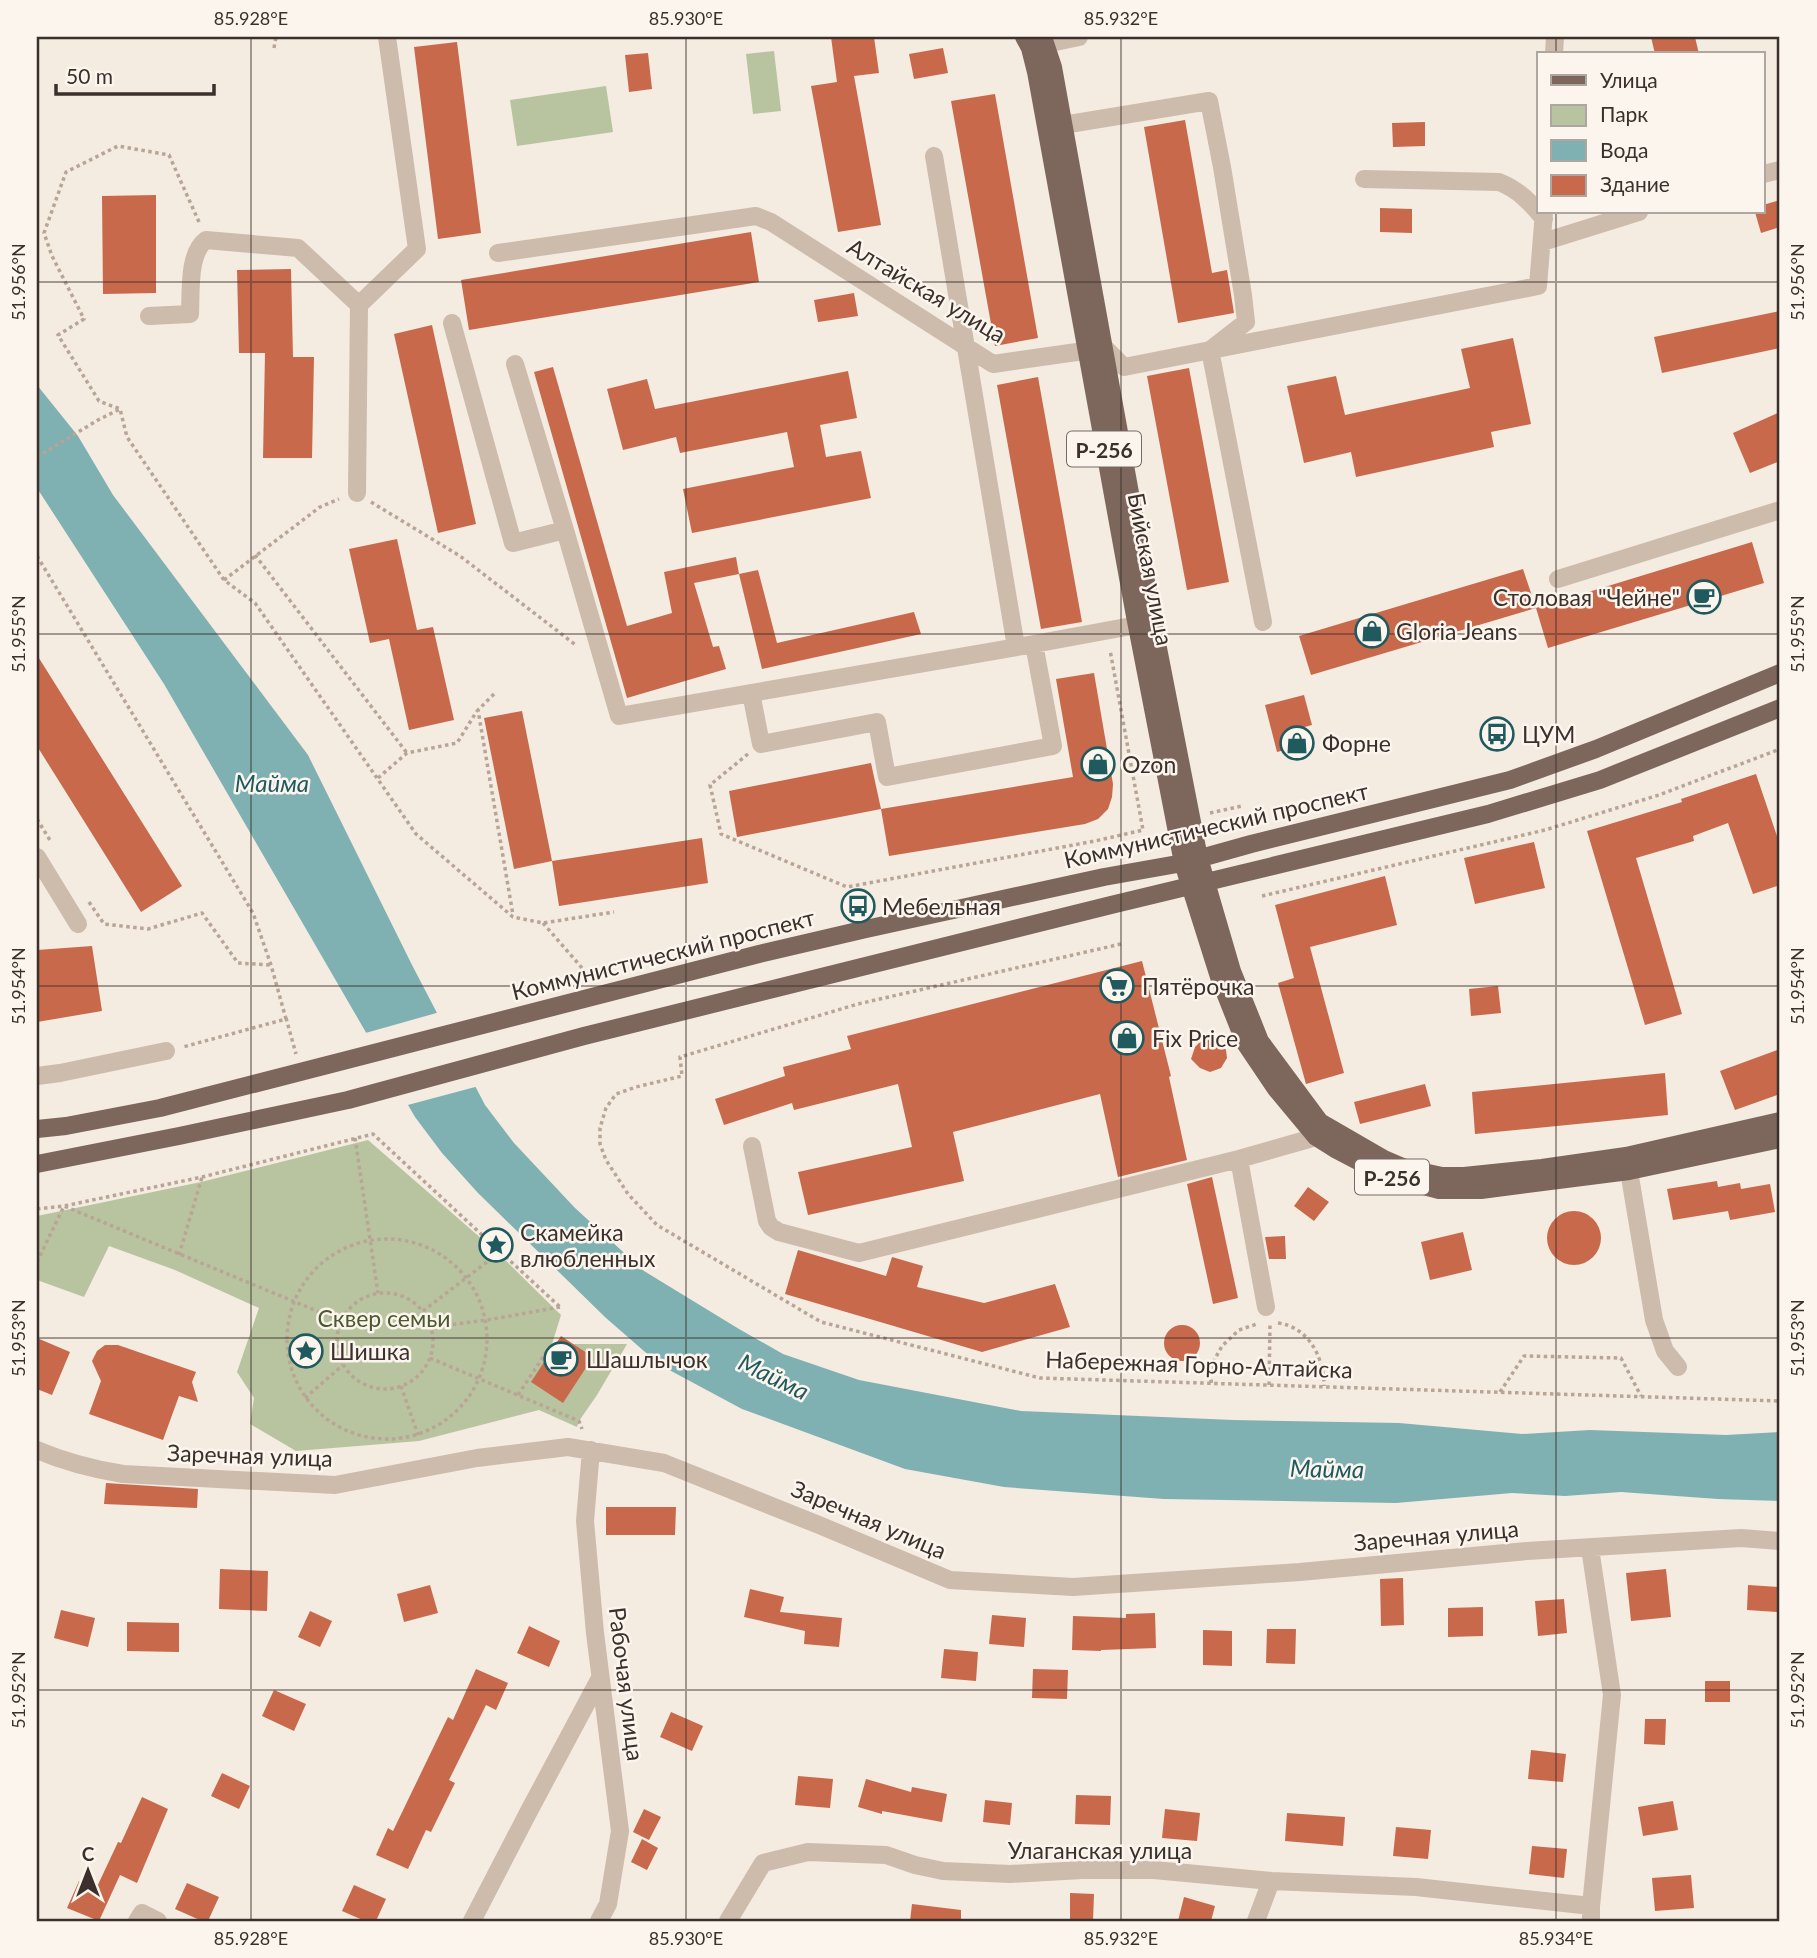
<svg xmlns="http://www.w3.org/2000/svg" width="1817" height="1958" viewBox="0 0 1817 1958" font-family="Lato,sans-serif">
	<style>
		.green { fill: #b8c4a0 }
		.water { fill: #7fb0b2 }
		.pier { fill: #f4ebe1 }
		.building { fill: #c8694b }
		.lines { fill: none; stroke-linecap: round; stroke-linejoin: round }
		.path { stroke: #b9a596; stroke-width: 3.5; stroke-dasharray: 3.5 3.5; stroke-linecap: butt }
		.minor { stroke: #cdbbac; stroke-width: 18 }
		.major { stroke: #7d675c; stroke-width: 18 }
		.ticks { fill: none; stroke: #3b302b; stroke-width: 2; stroke-opacity: 0.45 }
		.labels { text-anchor: middle; dominant-baseline: central; stroke-width: 5; stroke-linejoin: round; paint-order: stroke }
		.shield { fill: #fbf5ee; stroke: #756b66; stroke-width: 2 }
		.shield-label { font-size: 21px; font-weight: bold; fill: #3b302b }
		.street-label { font-size: 23px; fill: #3b302b; stroke: #fbf5ee }
		.poi-label { font-size: 23px; fill: #3b302b; stroke: #fbf5ee; text-anchor: start }
		.park-label { font-size: 23px; fill: #4a5a2e; stroke: #fbf5ee }
		.water-label { font-size: 24px; font-style: italic; fill: #1f5a5e; stroke: #fbf5ee }
		.neatline { fill: none; stroke: #3b302b; stroke-width: 2.5 }
		.ticks-label { font-size: 18px; text-anchor: middle; fill: #3b302b }
	</style>
	<rect width="100%" height="100%" fill="#f4ebe1"/>
	<path class="green" d="M774,51L781,111L753,114L746,54Z
		M606,86L613,132L517,146L510,100Z
		M368,1140L498,1253L561,1315L552,1344H627L597,1395L579,1421L577,1427L539,1410L419,1441L296,1451L250,1424L254,1398L237,1372L259,1308L175,1270L109,1246L84,1297L37,1280V1216L201,1182Z"/>
	<path class="water" d="M37,385L78,436L113,495L308,755L412,965L485,1105L514,1143L575,1208L644,1271L739,1329L783,1354L859,1380L1021,1411L1233,1420L1399,1423L1522,1434L1590,1430L1726,1435L1780,1432V1501L1718,1499L1621,1492L1565,1496L1512,1493L1396,1503L1164,1499L1004,1487L905,1469L742,1409L660,1365L606,1318L478,1193L442,1153L415,1117L164,684L37,488Z"/>
	<path class="pier" d="M440,1012L479,1086L404,1106L362,1034Z"/>
	<path class="building" d="M831,37H874L879,73L854,76L881,225L838,232L811,86L837,82Z
		M1651,37H1695L1699,54H1655Z
		M457,42L481,233L438,239L414,47Z
		M943,48L948,73L914,79L909,54Z
		M648,53L652,89L629,92L625,55Z
		M995,94L1038,338L995,346L951,101Z
		M1185,120L1212,273L1227,270L1234,313L1178,323L1144,127Z
		M1425,122V146L1393,147L1392,123Z
		M156,195V293L103,294L102,196Z
		M1780,200V227L1761,233L1755,212H1763V205Z
		M1380,208L1412,209V233L1380,232Z
		M751,232L759,282L469,330L461,280Z
		M291,269L293,357H314L312,458H263L265,353H239L237,270Z
		M854,293L858,316L818,322L814,300Z
		M1780,311V348L1662,373L1654,337Z
		M432,325L476,524L438,533L394,334Z
		M1513,338L1531,424L1491,432L1494,447L1356,477L1351,452L1304,463L1287,386L1336,376L1345,415L1470,388L1461,349Z
		M553,367L627,626L672,613L664,572L736,557L739,574L694,583L713,647L719,646L726,669L627,698L534,372Z
		M1189,368L1229,582L1187,590L1147,376Z
		M848,371L857,418L820,425L826,457L861,451L871,498L692,533L683,489L794,467L787,432L680,453L676,437L623,450L607,389L647,379L655,409Z
		M1038,377L1082,622L1041,629L997,385Z
		M1780,412V461L1750,473L1733,433Z
		M397,539L417,630L433,627L454,720L409,730L389,639L370,643L349,549Z
		M1752,542L1764,583L1548,648L1536,608Z
		M1523,569L1536,608L1311,675L1299,636Z
		M758,570L777,643L914,612L921,634L762,669L739,574Z
		M37,655L182,886L141,912L37,746Z
		M1094,673L1113,784L1112,797L1108,809L1098,819L1085,824L889,856L881,809L1073,777L1056,679Z
		M1304,695L1312,725L1301,728L1305,745L1277,752L1265,705Z
		M522,711L552,861L514,869L484,718Z
		M871,763L881,809L737,837L729,791Z
		M1756,774L1780,845V885L1753,894L1728,823L1693,836L1694,841L1636,858L1682,1014L1645,1025L1587,831L1682,802L1681,799Z
		M702,838L708,883L559,906L552,861Z
		M1534,842L1545,888L1475,904L1464,858Z
		M1385,876L1397,925L1310,947L1344,1073L1306,1084L1278,983L1294,978L1275,905Z
		M92,946L102,1011L37,1022V950Z
		M1142,961L1171,1076L1169,1077L1187,1160L1118,1177L1100,1094L953,1132L964,1181L808,1215L798,1172L912,1147L898,1084L794,1110L792,1103L724,1125L715,1099L785,1076L783,1067L851,1049L847,1036Z
		M1498,986L1501,1013L1471,1016L1469,989Z
		M1208,1038L1214,1039L1223,1045L1226,1050L1227,1058L1221,1068L1210,1072L1200,1068L1191,1059L1195,1047L1199,1043Z
		M1780,1049V1094L1735,1110L1720,1071Z
		M1665,1073L1668,1115L1475,1134L1472,1092Z
		M1425,1084L1431,1106L1360,1124L1354,1102Z
		M1212,1177L1238,1298L1213,1304L1187,1184Z
		M1717,1181L1718,1187L1740,1183L1741,1189L1770,1184L1775,1212L1730,1220L1728,1211L1673,1220L1667,1189Z
		M1308,1187L1329,1202L1314,1221L1294,1206Z
		M1547 1238a27 27 0 1 1 54 0a27 27 0 1 1-54 0Z
		M1463,1232L1472,1270L1430,1280L1421,1242Z
		M1285,1236L1286,1259H1269L1265,1237Z
		M798,1250L886,1276L892,1257L923,1266L917,1287L984,1303L1055,1284L1070,1327L982,1352L785,1294Z
		M1164 1343a18 18 0 1 1 36 0a18 18 0 1 1-36 0Z
		M561,1336L593,1357L563,1403L531,1382Z
		M37,1338L70,1352L52,1395L37,1389Z
		M105,1345H118L196,1372L192,1382L198,1402L179,1396L163,1440L89,1414L101,1381L92,1361L97,1351Z
		M106,1483L198,1489L197,1508L104,1504Z
		M606,1507H676L675,1535H606Z
		M220,1569L268,1571L267,1611L219,1609Z
		M1666,1569L1671,1617L1631,1621L1626,1573Z
		M1403,1578L1404,1625L1381,1626L1380,1579Z
		M430,1585L438,1613L404,1622L397,1594Z
		M1748,1585L1779,1587L1777,1612L1747,1610Z
		M750,1589L784,1597L780,1612L842,1618L839,1647L804,1644L805,1631L744,1617Z
		M1564,1599L1567,1633L1538,1636L1535,1601Z
		M1483,1607V1636L1448,1637V1608Z
		M61,1610L95,1618L88,1647L54,1638Z
		M310,1611L332,1621L320,1647L298,1637Z
		M1155,1613L1156,1648L1101,1650V1651L1072,1650L1073,1616L1126,1618V1614Z
		M992,1615L1026,1618L1024,1647L989,1644Z
		M127,1622L179,1623V1652L127,1651Z
		M529,1626L560,1641L549,1667L517,1653Z
		M1267,1629H1296L1295,1664L1266,1663Z
		M1203,1630L1232,1631V1666L1203,1665Z
		M944,1649L978,1652L976,1681L941,1678Z
		M476,1669L508,1683L496,1710L486,1705L449,1780L455,1783L431,1832L426,1830L408,1869L376,1855L388,1828L393,1831L448,1717L453,1720Z
		M1033,1669L1068,1670L1067,1699L1032,1698Z
		M1705,1681H1730V1702H1705Z
		M274,1690L306,1704L294,1731L262,1716Z
		M671,1712L703,1726L692,1751L660,1737Z
		M1645,1719H1666L1665,1745L1644,1744Z
		M1531,1750L1566,1754L1563,1782L1528,1779Z
		M222,1773L250,1786L239,1809L211,1796Z
		M798,1776L833,1779L830,1808L795,1805Z
		M866,1779L911,1792L912,1787L947,1794L942,1822L882,1811V1814L858,1807Z
		M1076,1795L1111,1796L1110,1825L1075,1824Z
		M142,1797L168,1809L137,1883L120,1875L99,1921L67,1908L79,1881L96,1889L118,1842L121,1843Z
		M985,1800L1012,1803L1010,1825L983,1822Z
		M1673,1801L1678,1830L1643,1836L1638,1807Z
		M644,1809L661,1817L649,1840L633,1832Z
		M1165,1809L1200,1813L1197,1841L1162,1838Z
		M1287,1813L1345,1817L1343,1846L1285,1841Z
		M1396,1827L1431,1830L1428,1859L1393,1856Z
		M642,1839L658,1848L647,1870L631,1862Z
		M1532,1846L1567,1849L1564,1878L1529,1874Z
		M1691,1875L1694,1908L1655,1911L1652,1878Z
		M187,1883L219,1897L208,1921H202L175,1909Z
		M354,1885L386,1899L376,1921H365L342,1911Z
		M1070,1893L1094,1894L1093,1921H1070Z
		M1184,1897L1215,1906L1211,1921H1178Z
		M912,1904L961,1910V1921H910Z"/>
	<g class="lines">
		<path class="path" d="M274,48L276,37
			M199,222L169,155L118,146L66,172L44,233L52,256L84,319L58,335L99,401L120,409L127,437L224,580L255,603L416,834L513,917L543,923L614,912
			M37,457L98,420L120,409
			M371,502L460,556L577,646
			M255,555L407,753
			M37,556L253,913L271,965L286,1019L183,1047
			M224,580L320,507L339,499
			M494,694L478,710L513,915
			M748,754L710,785L721,834L847,887L1095,841L1143,830L1110,650
			M378,778L407,753L457,743L477,711
			M1210,813L1242,806
			M37,819L51,842
			M1262,896L1545,830L1659,795L1780,749
			M89,902L104,924L148,929L202,913L238,963L271,965
			M543,923L589,976
			M1121,944L858,1004L680,1057L682,1076L636,1087L616,1094L606,1108L600,1128V1144L606,1160L628,1194L657,1225L821,1322L1040,1378L1780,1401
			M286,1018L296,1054
			M355,1138L378,1293
			M37,1209L64,1206L202,1177L373,1134L560,1307
			M287 1339a100 100 0 1 1 200 0a100 100 0 1 1-200 0Z
			M179,1255L202,1177
			M37,1262L64,1206L341,1321
			M337 1341a48 48 0 1 1 96 0a48 48 0 1 1-96 0Z
			M423,1311L500,1252
			M1278,1323C1309,1327 1324,1358 1324,1386
			M432,1327L487,1320L560,1307
			M430,1358L579,1421L582,1429
			M1211,1383L1212,1364L1222,1346L1239,1330L1257,1324
			M1269,1385L1270,1324
			M401,1386L418,1435
			M1500,1392L1524,1356L1621,1358L1641,1396
			M518,1395L551,1345
			M305,1398L343,1365"/>
		<path class="minor" d="M1046,44L1079,37
			M1554,54L1555,37
			M1063,125L1209,101L1222,167L1243,295L1246,322L1210,350L1263,622
			M934,156L1016,647
			M1763,174L1780,170
			M1364,179L1499,182C1519,190 1530,202 1544,219
			M1543,242L1639,212
			M498,253L756,216L771,222L993,364L1105,348L1124,367L1538,286L1544,212
			M149,316L190,314C191,292 188,253 206,240L298,248L359,305
			M452,323L513,543L565,530L619,716L1034,644
			M515,364L565,530
			M357,493L359,305L417,249L387,37
			M1558,579L1780,510
			M751,693L761,744L877,722L887,777L1053,746L1034,644L1137,625
			M37,857L78,924
			M37,1076L60,1073L166,1051
			M752,1146L767,1221L771,1227L779,1232L859,1253L1239,1159L1316,1137
			M1239,1159L1266,1307
			M1629,1171L1654,1320L1665,1351L1678,1367
			M37,1450C65,1462 92,1469 123,1474L335,1485L477,1458L568,1447L664,1463L819,1525L950,1580L1073,1587L1300,1572L1527,1551L1741,1538L1780,1541
			M591,1450L585,1521L595,1633L620,1831L608,1904L599,1921
			M1590,1548L1612,1695L1591,1906V1921
			M137,1921L142,1913L158,1921
			M472,1921L529,1811L600,1678
			M728,1921L763,1863L808,1852L886,1855L915,1865L943,1871L1010,1874L1082,1870H1154L1271,1881L1416,1887L1591,1906
			M1256,1921L1271,1881"/>
		<path class="major" d="M1024,37L1030,48L1036,72L1135,616L1183,863L1220,980L1245,1043L1276,1089L1316,1137L1335,1149L1381,1173L1405,1181L1439,1190H1481L1629,1171L1780,1139
			M1043,37L1053,67L1158,648L1199,858L1232,971L1260,1041L1320,1122L1384,1159L1405,1168L1442,1176H1464L1542,1168L1626,1156L1780,1121
			M37,1129L66,1126L160,1108L759,954L866,929L1104,877L1183,863L1251,844L1510,780L1596,749L1780,673
			M37,1164L179,1136L348,1100L584,1036L1111,905L1488,814L1600,780L1780,708"/>
	</g>
	<path class="ticks" d="M251,37V1921M686,37V1921M1121,37V1921M1556,37V54M1556,212V1921M37,282H1780M37,634H1780M37,986H1780M37,1338H1780M37,1690H1780"/>
	<defs>
		<symbol id="cafe-ring" viewBox="-11 -11 22 22"><circle r="9.5" fill="#fbf5ee" stroke="#1f5a5e" stroke-width="1.5"/><path d="M-5.5-4.5H6V0H3Q3 3.5 0 3.5H-2.5Q-5.5 3.5-5.5 0ZM3-3.2v2h1.7v-2ZM-6 4.5H4V6H-6Z" fill="#1f5a5e"/></symbol>
		<symbol id="shop-ring" viewBox="-11 -11 22 22"><circle r="9.5" fill="#fbf5ee" stroke="#1f5a5e" stroke-width="1.5"/><path d="M-5-2.5h2.3a2.7 3.5 0 0 1 5.4 0H5L5.5 6h-11ZM-1.5-2.5h3a1.5 2.3 0 0 0-3 0Z" fill="#1f5a5e"/></symbol>
		<symbol id="bus-ring" viewBox="-11 -11 22 22"><circle r="9.5" fill="#fbf5ee" stroke="#1f5a5e" stroke-width="1.5"/><path d="M-5-6H5V4H4V6H2V4H-2V6H-4V4H-5ZM-3.5-4V0h7V-4ZM-3.5 1.2v1.5H-2V1.2ZM2 1.2v1.5H3.5V1.2Z" fill="#1f5a5e"/></symbol>
		<symbol id="supermarket-ring" viewBox="-11 -11 22 22"><circle r="9.5" fill="#fbf5ee" stroke="#1f5a5e" stroke-width="1.5"/><path d="M-6-5.5h2.5l.6 2H6L4.5 2H-2.5L-4.4-4H-6ZM-1.5 3.2a1.3 1.3 0 1 0 .1 0ZM3 3.2a1.3 1.3 0 1 0 .1 0Z" fill="#1f5a5e"/></symbol>
		<symbol id="sight-ring" viewBox="-11 -11 22 22"><circle r="9.5" fill="#fbf5ee" stroke="#1f5a5e" stroke-width="1.5"/><path d="M0-6L1.8-2.2L6-1.7L2.9 1.2L3.7 5.4L0 3.3L-3.7 5.4L-2.9 1.2L-6-1.7L-1.8-2.2Z" fill="#1f5a5e"/></symbol>
	</defs>
	<g fill-rule="evenodd">
		<use href="#cafe-ring" x="1685" y="578" width="38" height="38"/>
		<use href="#shop-ring" x="1353" y="612" width="38" height="38"/>
		<use href="#bus-ring" x="1478" y="715" width="38" height="38"/>
		<use href="#shop-ring" x="1278" y="724" width="38" height="38"/>
		<use href="#shop-ring" x="1079" y="745" width="38" height="38"/>
		<use href="#bus-ring" x="839" y="887" width="38" height="38"/>
		<use href="#supermarket-ring" x="1098" y="967" width="38" height="38"/>
		<use href="#shop-ring" x="1108" y="1019" width="38" height="38"/>
		<use href="#sight-ring" x="477" y="1226" width="38" height="38"/>
		<use href="#sight-ring" x="287" y="1332" width="38" height="38"/>
		<use href="#cafe-ring" x="542" y="1340" width="38" height="38"/>
	</g>
	<g class="labels">
		<g class="shield">
			<rect x="1067" y="431.5" width="74" height="35" rx="5"/>
			<rect x="1355" y="1159.5" width="74" height="35" rx="5"/>
		</g>
		<g class="shield-label">
			<text x="1104" y="449">Р-256</text>
			<text x="1392" y="1177">Р-256</text>
		</g>
		<g class="street-label">
			<text transform="translate(927 290) rotate(31)">Алтайская улица</text>
			<text transform="translate(1151 569) rotate(79)">Бийская улица</text>
			<text transform="translate(1216 825) rotate(-13)">Коммунистический проспект</text>
			<text transform="translate(663 954) rotate(-14)">Коммунистический проспект</text>
			<text transform="translate(1199 1364) rotate(2)">Набережная Горно-Алтайска</text>
			<text transform="translate(250 1455) rotate(2)">Заречная улица</text>
			<text transform="translate(869 1519) rotate(23)">Заречная улица</text>
			<text transform="translate(1436 1535) rotate(-5)">Заречная улица</text>
			<text transform="translate(627 1684) rotate(83)">Рабочая улица</text>
			<text x="1100" y="1850">Улаганская улица</text>
		</g>
		<g class="poi-label">
			<text x="1680" y="597" text-anchor="end">Столовая "Чейне"</text>
			<text x="1396" y="631">Gloria Jeans</text>
			<text x="1522" y="734">ЦУМ</text>
			<text x="1322" y="743">Форне</text>
			<text x="1122" y="764">Ozon</text>
			<text x="882" y="906">Мебельная</text>
			<text x="1142" y="986">Пятёрочка</text>
			<text x="1152" y="1038">Fix Price</text>
			<text x="520" y="1232">Скамейка<tspan x="520" dy="26">влюбленных</tspan></text>
			<text x="330" y="1351">Шишка</text>
			<text x="586" y="1359">Шашлычок</text>
		</g>
		<g class="park-label">
			<text x="384" y="1318">Сквер семьи</text>
		</g>
		<g class="water-label">
			<text x="272" y="782">Майма</text>
			<text transform="translate(774 1376) rotate(26)">Майма</text>
			<text transform="translate(1327 1468) rotate(1)">Майма</text>
		</g>
	</g>
	<rect width="1817" height="1958" fill="none" stroke="#fbf5ee" stroke-width="77"/>
	<rect x="1537" y="52" width="228" height="161" fill="#fbf5ee" stroke="#aea6a0" stroke-width="2"/>
	<rect x="1551" y="75" width="35" height="10" fill="#7d675c" stroke="#aea6a0" stroke-width="2"/>
	<text x="1600" y="88" font-size="21" fill="#3b302b">Улица</text>
	<rect x="1551" y="105" width="35" height="21" fill="#b8c4a0" stroke="#aea6a0" stroke-width="2"/>
	<text x="1600" y="122" font-size="21" fill="#3b302b">Парк</text>
	<rect x="1551" y="140" width="35" height="21" fill="#7fb0b2" stroke="#aea6a0" stroke-width="2"/>
	<text x="1600" y="158" font-size="21" fill="#3b302b">Вода</text>
	<rect x="1551" y="175" width="35" height="21" fill="#c8694b" stroke="#aea6a0" stroke-width="2"/>
	<text x="1600" y="192" font-size="21" fill="#3b302b">Здание</text>
	<g transform="translate(88 1871)" stroke="#fbf5ee" stroke-width="5" paint-order="stroke">
	<path d="M0-5L12 26L0 18L-12 26Z" fill="#3b302b"/>
	<text y="-10" font-size="19" font-weight="bold" text-anchor="middle" fill="#3b302b">С</text>
	</g>
	<path d="M56 84v10h158v-10" fill="none" stroke="#3b302b" stroke-width="3.5"/>
	<text x="66" y="84" font-size="21" fill="#3b302b" stroke="#fbf5ee" stroke-width="5" paint-order="stroke">50 m</text>
	<rect x="38" y="38" width="1740" height="1882" class="neatline"/>
	<g class="ticks-label">
		<text x="251" y="25">85.928°E</text>
		<text x="686" y="25">85.930°E</text>
		<text x="1121" y="25">85.932°E</text>
		<text transform="translate(19 282) rotate(-90)" y="6">51.956°N</text>
		<text transform="translate(1798 282) rotate(-90)" y="6">51.956°N</text>
		<text transform="translate(19 634) rotate(-90)" y="6">51.955°N</text>
		<text transform="translate(1798 634) rotate(-90)" y="6">51.955°N</text>
		<text transform="translate(19 986) rotate(-90)" y="6">51.954°N</text>
		<text transform="translate(1798 986) rotate(-90)" y="6">51.954°N</text>
		<text transform="translate(19 1338) rotate(-90)" y="6">51.953°N</text>
		<text transform="translate(1798 1338) rotate(-90)" y="6">51.953°N</text>
		<text transform="translate(19 1690) rotate(-90)" y="6">51.952°N</text>
		<text transform="translate(1798 1690) rotate(-90)" y="6">51.952°N</text>
		<text x="251" y="1945">85.928°E</text>
		<text x="686" y="1945">85.930°E</text>
		<text x="1121" y="1945">85.932°E</text>
		<text x="1556" y="1945">85.934°E</text>
	</g>
</svg>
